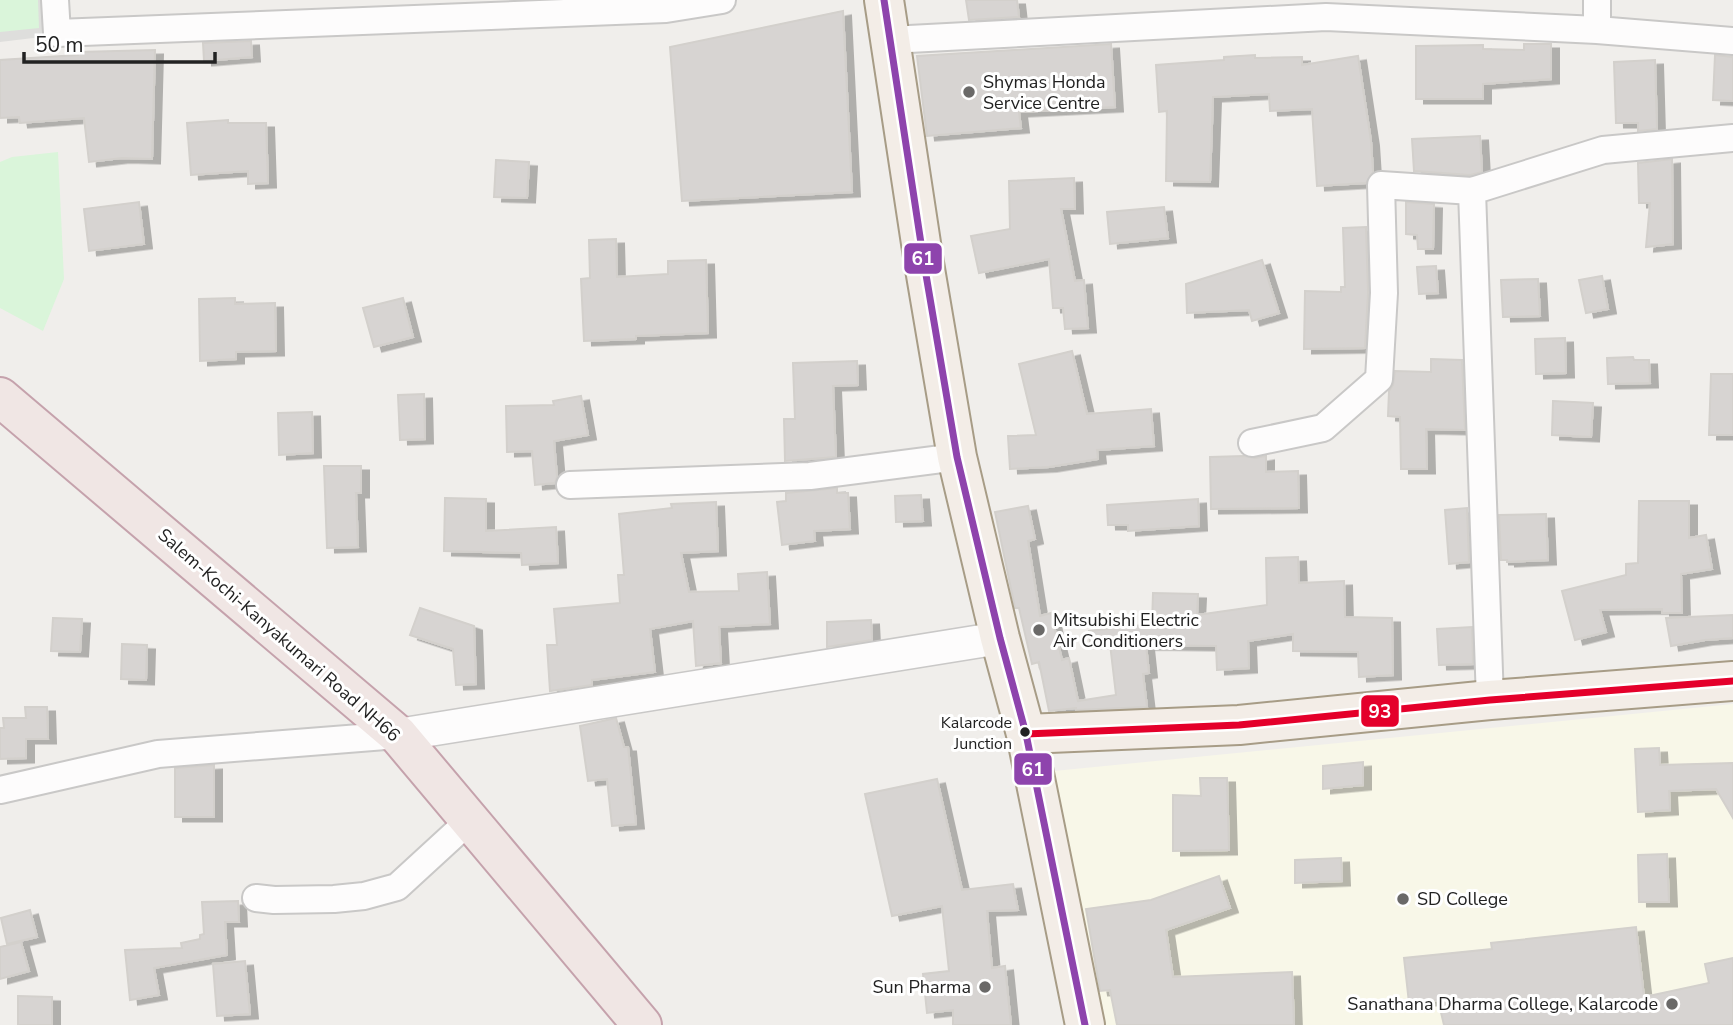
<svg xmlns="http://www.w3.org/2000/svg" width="1733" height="1025" viewBox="0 0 1733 1025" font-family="'Nunito Sans',sans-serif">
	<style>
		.education { fill: #f8f7e8 }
		.religious { fill: #dededc }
		.park { fill: #daf5da }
		.building { fill: #d7d4d2; stroke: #d3d0cc; stroke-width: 2; filter: url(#shadow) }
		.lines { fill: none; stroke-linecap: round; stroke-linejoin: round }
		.minor-casing { stroke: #c9c8c7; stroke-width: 30 }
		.tertiary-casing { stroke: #c9c8c7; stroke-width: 35 }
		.primary-casing { stroke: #a79c86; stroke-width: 42 }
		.trunk-casing { stroke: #c5a2ac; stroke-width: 42 }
		.minor { stroke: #fdfcfc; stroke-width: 26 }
		.tertiary { stroke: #fdfcfc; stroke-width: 32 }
		.primary { stroke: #f3ede7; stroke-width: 38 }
		.trunk { stroke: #f0e6e4; stroke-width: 38 }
		.bus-1-casing { stroke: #fff; stroke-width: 12 }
		.bus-2-casing { stroke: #fff; stroke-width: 12 }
		.bus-1 { stroke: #8e44ad; stroke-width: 7 }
		.bus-2 { stroke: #e4002b; stroke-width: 7 }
		.poi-dot { fill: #6a6968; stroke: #fff; stroke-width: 2.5 }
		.bus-dot { fill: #222; stroke: #fff; stroke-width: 2.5 }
		.labels { text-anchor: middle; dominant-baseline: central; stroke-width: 6; stroke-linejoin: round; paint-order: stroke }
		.bus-label { font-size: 16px; fill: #222; stroke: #fff; text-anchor: end }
		.poi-label { font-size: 18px; fill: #222; stroke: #fff; text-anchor: start }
		.street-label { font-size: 18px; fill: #222; stroke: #fff }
		.line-badge { stroke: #fff; stroke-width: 2.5 }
		.badge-label { font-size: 19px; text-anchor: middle; font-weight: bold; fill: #fff }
	</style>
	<defs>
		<filter id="shadow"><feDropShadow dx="8" dy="4.5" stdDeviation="0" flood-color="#0004"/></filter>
	</defs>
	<rect width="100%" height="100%" fill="#f0eeeb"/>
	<path class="education" d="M1733,704V1025H1101L1044,772Z"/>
	<path class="religious" d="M0,0H47L50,36L0,42Z"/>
	<path class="park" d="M0,0H38L39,28L0,32Z
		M58,152L64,279L43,331L0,308V162L12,157Z"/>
	<path class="building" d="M966,0H1017L1019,17L969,20Z
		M843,11L852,192L682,201L670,47Z
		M251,41L252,57L204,61L203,43Z
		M1111,44L1115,107L1019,112L1021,128L927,136L917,56Z
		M1524,44H1551V79L1483,84V99H1416V46L1483,45V49L1524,50Z
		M155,50L152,159L122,158L89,162L84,118L20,123L19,117L0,118V60L78,55V52Z
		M1255,55V58L1302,57V65L1358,56L1371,141L1373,172L1366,183L1317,186L1312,109L1270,111L1269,94L1213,97L1210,182L1166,181L1167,111L1159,112L1156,65L1224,60V57Z
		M1715,55L1733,57V101L1713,100Z
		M1655,60L1657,129L1638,131V123H1616L1614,62Z
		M228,120V123H266L268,183L248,184V171L191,175L187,123Z
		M1480,136L1482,172L1470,175L1414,171L1412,139Z
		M1672,159L1673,244L1646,247L1650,203H1639L1638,163Z
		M496,160L529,162L527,198L494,197Z
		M1074,178L1075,209H1061L1075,281L1084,280L1088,328L1065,329L1063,308H1053L1049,259L979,273L971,236L1010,229L1009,181Z
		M139,202L144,244L89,251L84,209Z
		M1406,202L1434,204L1433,249H1418L1417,235L1406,234Z
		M1164,207L1168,238L1110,244L1107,212Z
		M1366,227L1368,293L1365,348L1304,349L1305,291L1341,292V287H1345L1343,228Z
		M616,239L617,277L668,274V261L706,260L708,333L636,336V339L584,341L581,279L590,278L589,240Z
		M1262,260L1279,313L1252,321L1249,310L1187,313L1186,284Z
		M1436,266L1438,293L1419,294L1417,267Z
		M1602,276L1608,309L1586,313L1579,280Z
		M1538,279L1540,316L1503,317L1501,280Z
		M235,298V304L275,303L276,351L236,352V359L200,361L199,299Z
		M403,298L413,337L374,347L363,308Z
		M1565,338L1566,373L1536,374L1535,339Z
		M1072,351L1087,414L1151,409L1154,446L1097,450L1098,459L1049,467L1010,469L1008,436L1036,435L1019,364Z
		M1633,357L1634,360H1649L1650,383L1608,384L1607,358Z
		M1431,359L1462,360L1465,430L1426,429L1427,469H1401L1400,417L1388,416L1389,391L1393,385L1395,371L1431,372Z
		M857,361L858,385L833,386L836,457L785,461L784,419H795L793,363Z
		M1711,374H1733V435H1709Z
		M424,394L425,439L400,440L398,395Z
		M581,396L588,435L554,441L557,477L555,483L535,485L532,451L507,452L506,406L554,405L553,401Z
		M1553,401L1593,403L1591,437L1552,435Z
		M312,412L313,453L279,455L278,413Z
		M1244,456L1255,458L1266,456V472L1298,471L1299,508L1211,509L1210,457Z
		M324,466H361V493H356L358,547L327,548Z
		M837,488V493H848L850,529L814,531L815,541L782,545L777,502L786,501V493Z
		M921,495L923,521L896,522L895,496Z
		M445,498L486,499V531L556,527L558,563L522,565L521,553L444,551Z
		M1198,499L1199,526L1128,531V525H1108L1107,505Z
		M1639,501H1689V538L1706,535L1712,569L1681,574L1682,613H1662V609L1600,610L1606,632L1575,640L1562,591L1626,575V564L1638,563Z
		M716,502L718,551L681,553L689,592L739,591L738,574L767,572L770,624L719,627L721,663L696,666L693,621L650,629L655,672L592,680V685L550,691L547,645H557L554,609L620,603L618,575H624L619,514L672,508L671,504Z
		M1028,506L1035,539L1028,541L1040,616L1051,613L1062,660L1069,658L1078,701L1116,695L1110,644L1090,643L1089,631L1152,624L1153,593L1198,594L1197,615L1267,605L1266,558L1298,557L1299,583L1344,581L1345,617L1392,618L1393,675L1359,677L1358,652L1293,651V634L1248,641L1249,668L1217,670L1216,646L1146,645L1149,673L1143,674L1147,707L1076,710V708L1049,711L1039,662L1032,664L1019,608H1015L995,512Z
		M1467,508L1469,562L1449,564L1445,510Z
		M1546,514L1548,560L1507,562V560H1501L1499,515Z
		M420,608L474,626L476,684L456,685L453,649L410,635Z
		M1733,615V638L1705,640L1671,646L1666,618Z
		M53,618L82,619L80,652L51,651Z
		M871,620L872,640L827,647V622Z
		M1472,627L1473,664L1439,665L1437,629Z
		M122,644L147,645L146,680L121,679Z
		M25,707H47L48,739H26V758L0,759V728H4L3,718H26Z
		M616,718L624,747H628L636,824L612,826L607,779L588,781L580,726Z
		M1659,748L1660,765L1733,763V818L1716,789L1669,791L1670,810L1638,812L1635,749Z
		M1363,762V785L1323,789V766Z
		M214,765V817H175V768Z
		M1200,778H1227L1229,850L1173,851V795L1201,796Z
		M937,779L962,890L1013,884L1018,910L987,911L992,968L1005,966L1011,1025H953V1010L927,1013L923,974L949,971L942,906L892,916L865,794Z
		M1667,854L1669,902H1639L1638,855Z
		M1341,858L1342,881L1295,883V860Z
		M1219,876L1230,908L1166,930L1173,977L1292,972L1294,1025H1117L1110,990L1100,991L1086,909L1151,900Z
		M238,901L239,922H225L227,955L154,968L159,995L130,1000L125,950L182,948L181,943L200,939V935L204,934L202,902Z
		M30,910L37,937L7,944L1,918Z
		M1636,927L1644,997L1709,983L1705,964L1733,958V1025H1444L1438,1000L1409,1003L1404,958L1492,949L1491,943Z
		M21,942L29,971L0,979V947Z
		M245,961L250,1014L217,1016L213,964Z
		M18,996L52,997V1025H18Z"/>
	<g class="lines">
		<defs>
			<path id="minor" d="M55,0L57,33L666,9L722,0
				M1597,0V30
				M890,40L1326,17L1597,30L1733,41
				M1472,191L1490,700
				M1252,443L1323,428L1379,379L1384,293L1381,185L1472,191L1603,150L1733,138
				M570,485L810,476L957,457
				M0,790L158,754L398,735
				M256,898L274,900L334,899L364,896L397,887L470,820"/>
			<path id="tertiary" d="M398,735L1000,638"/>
			<path id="primary" d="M884,0L924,263L957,457L1000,638L1026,734L1085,1025
				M1026,734L1239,725L1490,700L1733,681"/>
			<path id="trunk" d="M0,397L398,735L642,1025"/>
		</defs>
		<use href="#minor" class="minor-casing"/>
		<use href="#tertiary" class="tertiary-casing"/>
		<use href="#primary" class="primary-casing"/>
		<use href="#trunk" class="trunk-casing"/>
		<use href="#minor" class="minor"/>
		<use href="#tertiary" class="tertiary"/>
		<use href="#primary" class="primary"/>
		<use href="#trunk" class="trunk"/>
		<defs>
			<path id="bus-1" d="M884,0L924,263L957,457L1000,638L1026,734L1085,1025"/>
			<path id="bus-2" d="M1026,734L1239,725L1490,700L1733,681"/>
		</defs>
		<use href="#bus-1" class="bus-1-casing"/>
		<use href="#bus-2" class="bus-2-casing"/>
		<use href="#bus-1" class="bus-1"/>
		<use href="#bus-2" class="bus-2"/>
	</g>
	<g class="poi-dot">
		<circle cx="969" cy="92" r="7"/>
		<circle cx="1039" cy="630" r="7"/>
		<circle cx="1403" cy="899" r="7"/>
		<circle cx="985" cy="987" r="7"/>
		<circle cx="1672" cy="1004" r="7"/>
	</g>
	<circle class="bus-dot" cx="1025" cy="732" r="6"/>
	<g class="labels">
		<g class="bus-label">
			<text x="1012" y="723">Kalarcode<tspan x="1012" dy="21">Junction</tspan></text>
		</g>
		<g class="poi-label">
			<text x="983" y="82">Shymas Honda<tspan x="983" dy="21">Service Centre</tspan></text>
			<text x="1053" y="620">Mitsubishi Electric<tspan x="1053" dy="21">Air Conditioners</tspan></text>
			<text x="1417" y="899">SD College</text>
			<text x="971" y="987" text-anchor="end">Sun Pharma</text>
			<text x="1658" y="1004" text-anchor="end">Sanathana Dharma College, Kalarcode</text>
		</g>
		<g class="street-label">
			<text transform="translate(279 635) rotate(41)">Salem-Kochi-Kanyakumari Road NH66</text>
		</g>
	</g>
	<g class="line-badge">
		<rect x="903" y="242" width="40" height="33" rx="7" fill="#8e44ad"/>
		<rect x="1360" y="694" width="40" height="34" rx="7" fill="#e4002b"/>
		<rect x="1013" y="752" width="40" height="34" rx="7" fill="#8e44ad"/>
	</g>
	<g class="badge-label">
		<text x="923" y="265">61</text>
		<text x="1380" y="718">93</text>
		<text x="1033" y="776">61</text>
	</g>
	<path d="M24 52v10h191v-10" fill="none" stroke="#222222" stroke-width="3.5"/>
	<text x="35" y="52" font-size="21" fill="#222222" stroke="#ffffff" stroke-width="5" paint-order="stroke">50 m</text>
</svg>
